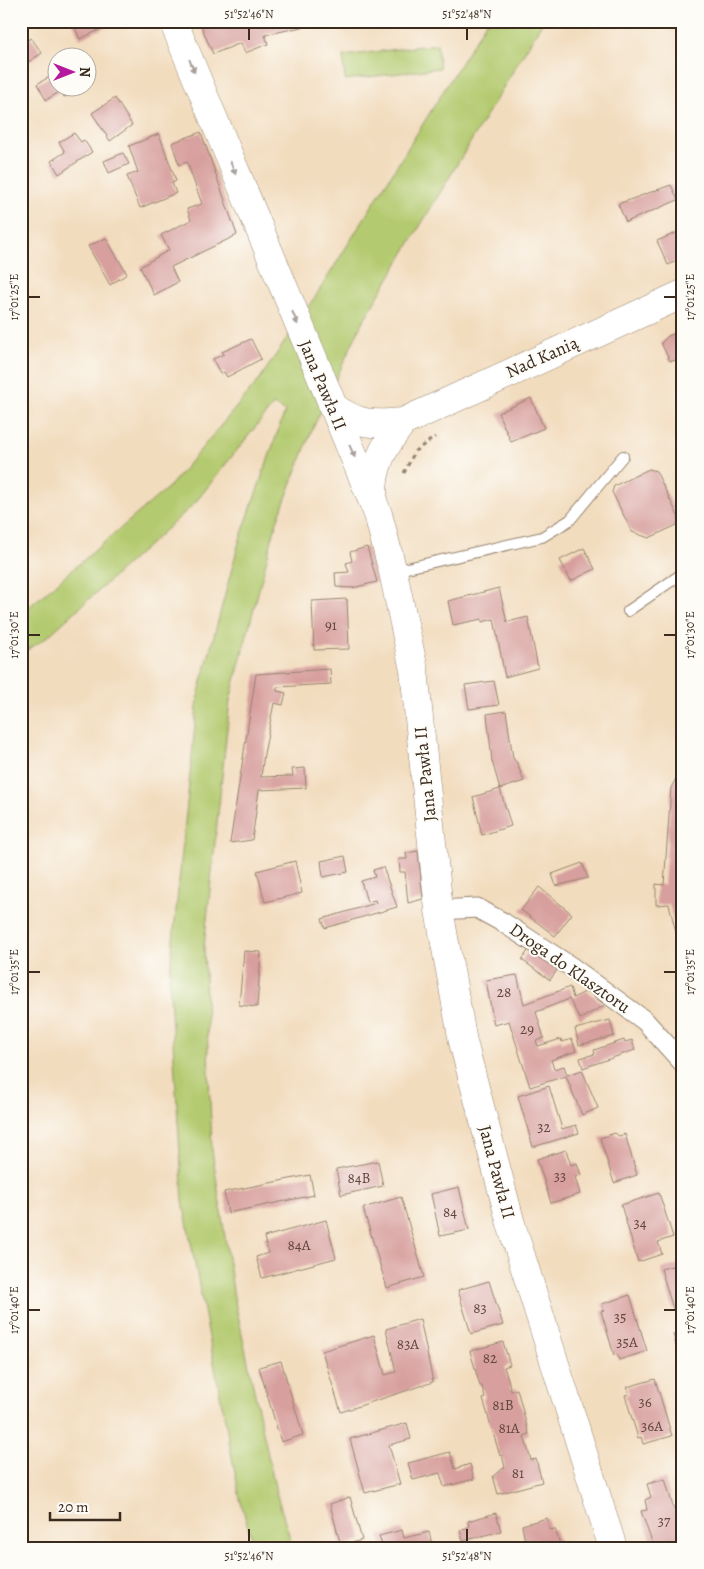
<svg xmlns="http://www.w3.org/2000/svg" width="704" height="1569" viewBox="0 0 704 1569" font-family="Alegreya,serif">
	<style>
		.green { fill: #b4ca6f; stroke: #787a46 }
		.building { fill: #d79f9d }
		.lines { fill: none; stroke-linecap: round; stroke-linejoin: round }
		.lane-casing { stroke: #96836e; stroke-width: 12 }
		.street-casing { stroke: #96836e; stroke-width: 21 }
		.secondary-casing { stroke: #96836e; stroke-width: 29 }
		.path { stroke: #96836e; stroke-width: 3; stroke-dasharray: 4 4; stroke-linecap: butt }
		.lane { stroke: #fff; stroke-width: 10 }
		.street { stroke: #fff; stroke-width: 19 }
		.secondary { stroke: #fff; stroke-width: 28 }
		.oneway { fill: #a79f9a }
		.ticks { fill: none; stroke: #3b2a1e; stroke-width: 2 }
		.labels { text-anchor: middle; dominant-baseline: central; stroke-width: 4; stroke-linejoin: round; paint-order: stroke }
		.number-label { font-size: 15px; fill: #62473e }
		.street-label { font-size: 18px; fill: #3b2a1e; stroke: #fdfcf7 }
		.neatline { fill: none; stroke: #3b2a1e; stroke-width: 2 }
		.ticks-label { font-size: 12px; text-anchor: middle; fill: #3b2a1e }
	</style>
	<rect width="100%" height="100%" fill="#fdfcf7"/>
	<filter id="ink" filterUnits="userSpaceOnUse"><feTurbulence type="fractalNoise" baseFrequency=".02" numOctaves="2"/><feDisplacementMap in="SourceGraphic" scale="10" xChannelSelector="R" yChannelSelector="G"/><feConvolveMatrix kernelMatrix="1 2 1 2 8 2 1 2 1" color-interpolation-filters="sRGB"/></filter>
	<filter id="wash" filterUnits="userSpaceOnUse"><feTurbulence type="fractalNoise" baseFrequency=".0096" numOctaves="4" result="noise"/><feDisplacementMap in="SourceGraphic" scale="20" xChannelSelector="R" yChannelSelector="G"/><feGaussianBlur stdDeviation="1.12" result="paint"/><feColorMatrix in="noise" values="0 0 0 0 0 0 0 0 0 0 0 0 0 0 0 0 0 1.4 0 .05"/><feComposite in="paint" operator="in"/></filter>
	<g filter="url(#wash)">
		<rect width="100%" height="100%" fill="#f2dcbe"/>
		<path class="green" d="M487,21H543L362,323L312,430L276,524L230,700L204,947L212,1150L234,1297L276,1492L293,1548H254L240,1499L183,1201L169,979L198,696L239,542L285,411L273,405L194,504L46,638L21,654V611L30,606L171,485L259,380L319,291Z
			M437,44L440,68L345,80L343,56Z"/>
		<g id="blocks">
			<path class="building" d="M72,21H113L114,23L80,39Z
				M199,21H324V22L265,35L268,44L245,53L241,43L213,54Z
				M31,38L42,53L21,67V44Z
				M58,72V88H75L76,90L64,97L61,91L46,100L37,84Z
				M115,98L132,125L110,141L92,113Z
				M201,132L237,235L171,267L178,282L154,295L140,267L169,250L161,235L191,220L187,209L202,204L187,162L179,165L172,143Z
				M74,133L81,142L84,140L92,152L59,174L51,161L65,152L59,142Z
				M159,134L176,181L172,183L176,193L140,208L127,176L138,172L129,146Z
				M123,153L129,164L109,173L104,161Z
				M671,185L678,200L626,222L618,204Z
				M683,230V258L668,265L657,241Z
				M106,238L127,274L110,285L88,246Z
				M683,330V364L681,365L678,360L670,361L661,343L668,336Z
				M251,339L261,359L227,377L224,372L220,374L213,359L224,354L222,352Z
				M531,398L544,428L511,442L498,413Z
				M649,469L656,471L679,518L677,525L649,538L632,532L612,492L614,486Z
				M367,547L377,582L352,588L336,587L335,573L349,572L346,563L352,561L350,552Z
				M584,548L595,569L571,581L560,560Z
				M499,588L507,622L528,617L538,668L505,677L494,619L482,622V619L453,625L448,601Z
				M347,599L349,649L314,650L312,601Z
				M330,669L331,684L277,687V691L286,693L283,705L274,703L264,754L261,777L293,776L292,769L305,768L306,788L259,790L252,840L230,843L256,674Z
				M494,681L499,705L469,709L465,685Z
				M506,711L513,758L517,763L524,781L500,789L492,761L487,714Z
				M683,765V957H682L669,904L656,905V884L664,885L671,788Z
				M500,789L511,826L482,835L473,797Z
				M418,851L423,899L408,903L405,872H400L399,859H407L406,853Z
				M345,856L348,872L323,877L321,861Z
				M295,861L302,893L265,902L257,871Z
				M582,863L588,878L556,886L552,874Z
				M383,867L397,907L325,928L322,919L376,903L375,900L367,902L361,881L375,877L373,870Z
				M539,887L572,914L555,936L521,910Z
				M529,949L557,970L550,980L522,960Z
				M244,951L261,952L257,1007L239,1005Z
				M517,975L524,1004L570,987L573,998L587,991L605,1005L580,1019L569,999L536,1012L544,1038L536,1041L538,1046L561,1039L562,1042L572,1039L576,1051L551,1060L554,1069L564,1066L567,1075L582,1070L598,1108L582,1115L566,1076L530,1087L509,1021L494,1025L486,980Z
				M610,1020L614,1036L579,1045L575,1029Z
				M624,1040L625,1042L632,1040L635,1050L583,1068L580,1058L595,1054L594,1050Z
				M549,1086L562,1129L576,1125L579,1133L533,1147L518,1096Z
				M615,1133L619,1136L625,1134L637,1175L614,1183L600,1138Z
				M566,1150L571,1165L577,1163L581,1175L575,1177L580,1194L551,1203L537,1159Z
				M378,1161L383,1186L341,1195L336,1169Z
				M310,1175L314,1195L228,1213L224,1192Z
				M459,1187L469,1230L440,1236L431,1194Z
				M659,1193L673,1237L658,1242L662,1254L638,1262L621,1205Z
				M401,1197L424,1277L387,1288L363,1208Z
				M326,1220L336,1258L262,1278L256,1257L268,1253L264,1237Z
				M683,1263V1306L673,1309L661,1269Z
				M489,1281L503,1325L471,1334L458,1290Z
				M630,1295L647,1351L619,1360L617,1354L614,1355L601,1311L604,1310L602,1304Z
				M420,1319L433,1382L341,1412L322,1351L374,1335L385,1375L396,1372L386,1329Z
				M683,1331V1367H682L673,1334Z
				M503,1342L510,1365L504,1367L508,1379L511,1391L517,1389L529,1434L524,1436L531,1460L536,1459L542,1482L498,1494L493,1476L505,1467L502,1455L500,1456L483,1399L485,1398L482,1386H480L470,1351Z
				M281,1361L303,1435L281,1442L259,1367Z
				M655,1379L672,1436L643,1444L641,1437L638,1438L625,1395L629,1394L627,1387Z
				M407,1423L411,1439L389,1445L400,1484L365,1493L350,1439Z
				M450,1452L455,1469L470,1464L474,1479L444,1487L440,1473L413,1480L408,1463Z
				M665,1479L674,1510L683,1507V1548H654L641,1511L647,1510L645,1500L651,1497L647,1484Z
				M350,1497L362,1540L341,1546L330,1504Z
				M496,1513L501,1531L463,1541L460,1530L469,1527L468,1521Z
				M547,1518L550,1530L555,1529L561,1548H526L522,1525Z
				M402,1530L404,1538L429,1532L433,1548H383L379,1536Z"/>
		</g>
	</g>
	<g filter="url(#ink)">
		<use href="#blocks" fill-opacity="0" stroke="#96836e" stroke-width="1"/>
		<g class="lines">
			<defs>
				<path id="lane" d="M394,571L542,537L570,520L623,456
					M628,611L683,573"/>
				<path id="street" d="M439,910L477,908L504,923L570,966L645,1021L683,1063"/>
				<path id="secondary" d="M173,21L378,514L393,572L414,670L439,910L463,1042L511,1224L613,1548
					M332,406C359,425 371,425 403,422L683,294
					M373,498C372,466 384,446 403,422"/>
			</defs>
			<use href="#lane" class="lane-casing"/>
			<use href="#street" class="street-casing"/>
			<use href="#secondary" class="secondary-casing"/>
			<path class="path" d="M404,473L415,451L435,437"/>
			<use href="#lane" class="lane"/>
			<use href="#street" class="street"/>
			<use href="#secondary" class="secondary"/>
		</g>
		<defs><path id="oneway-solid" d="M-6-.8H1V-3.2L6.5 0L1 3.2V.8H-6Z" transform="scale(1.25)"/></defs>
		<g class="oneway">
			<use href="#oneway-solid" transform="translate(192 66) rotate(68)"/>
			<use href="#oneway-solid" transform="translate(233 168) rotate(68)"/>
			<use href="#oneway-solid" transform="translate(295 318) rotate(68)"/>
			<use href="#oneway-solid" transform="translate(352 451) rotate(66)"/>
		</g>
	</g>
	<path class="ticks" d="M249,28V40M467,28V40M28,297H40M664,297H676M28,635H40M664,635H676M28,972H40M664,972H676M28,1310H40M664,1310H676M249,1529V1542M467,1529V1542"/>
	<g class="labels">
		<g class="number-label">
			<text x="331" y="625">91</text>
			<text x="504" y="992">28</text>
			<text x="527" y="1029">29</text>
			<text x="544" y="1127">32</text>
			<text x="560" y="1176">33</text>
			<text x="359" y="1178">84B</text>
			<text x="450" y="1212">84</text>
			<text x="640" y="1223">34</text>
			<text x="299" y="1245">84A</text>
			<text x="480" y="1308">83</text>
			<text x="620" y="1317">35</text>
			<text x="627" y="1342">35A</text>
			<text x="408" y="1344">83A</text>
			<text x="490" y="1358">82</text>
			<text x="645" y="1402">36</text>
			<text x="503" y="1405">81B</text>
			<text x="652" y="1426">36A</text>
			<text x="509" y="1428">81A</text>
			<text x="518" y="1473">81</text>
			<text x="664" y="1521">37</text>
		</g>
		<g class="street-label">
			<text transform="translate(542 357) rotate(-24)">Nad Kanią</text>
			<text transform="translate(323 385) rotate(67)">Jana Pawła II</text>
			<text transform="translate(425 774) rotate(-96)">Jana Pawła II</text>
			<text transform="translate(570 968) rotate(35)">Droga do Klasztoru</text>
			<text transform="translate(497 1172) rotate(75)">Jana Pawła II</text>
		</g>
	</g>
	<rect width="704" height="1569" fill="none" stroke="#fdfcf7" stroke-width="55"/>
	<g transform="translate(72 72) rotate(90)"><circle r="24" fill="#fdfcf7" stroke="#afa8a0"/>
	<path d="M0-4L9 19L0 12L-9 19Z" fill="#b5179e"/>
	<text y="-8" font-size="14" font-weight="bold" text-anchor="middle" fill="#3b2a1e">N</text>
	</g>
	<path d="M50 1512v8h70v-8" fill="none" stroke="#3b2a1e" stroke-width="2.5"/>
	<text x="58" y="1512" font-size="15" fill="#3b2a1e" stroke="#fdfcf7" stroke-width="4" paint-order="stroke">20 m</text>
	<rect x="28" y="28" width="648" height="1514" class="neatline"/>
	<g class="ticks-label">
		<text x="249" y="18">51°52'46"N</text>
		<text x="467" y="18">51°52'48"N</text>
		<text transform="translate(690 297) rotate(-90)" y="4">17°01'25"E</text>
		<text transform="translate(14 297) rotate(-90)" y="4">17°01'25"E</text>
		<text transform="translate(14 635) rotate(-90)" y="4">17°01'30"E</text>
		<text transform="translate(690 635) rotate(-90)" y="4">17°01'30"E</text>
		<text transform="translate(14 972) rotate(-90)" y="4">17°01'35"E</text>
		<text transform="translate(690 972) rotate(-90)" y="4">17°01'35"E</text>
		<text transform="translate(14 1310) rotate(-90)" y="4">17°01'40"E</text>
		<text transform="translate(690 1310) rotate(-90)" y="4">17°01'40"E</text>
		<text x="249" y="1560">51°52'46"N</text>
		<text x="467" y="1560">51°52'48"N</text>
	</g>
</svg>
